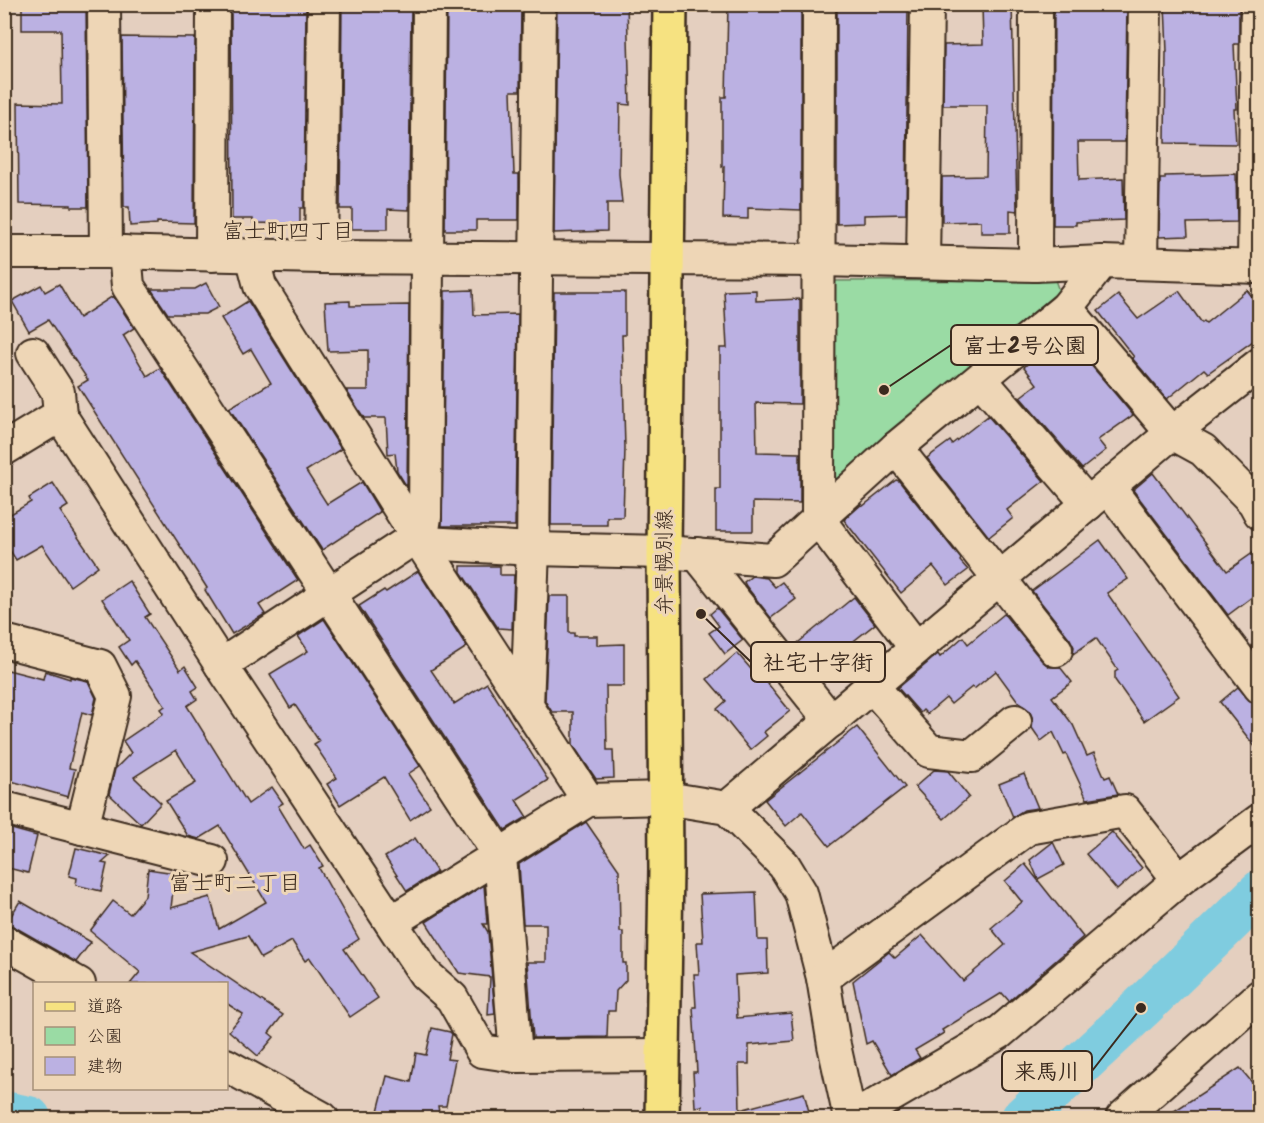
<svg xmlns="http://www.w3.org/2000/svg" width="1264" height="1123" font-family="Kalam,'Klee One',sans-serif">
  <style>
    .green { fill: #9adba4; stroke: #6a8261; stroke-width: 1.5 }
    .lines { fill: none; stroke-linecap: round; stroke-linejoin: round }
    .river { stroke: #7fccdf; stroke-width: 44 }
    .building { fill: #bbb1e2; stroke: #3b2a1e; stroke-width: 1.5 }
    .minor-casing { stroke: #3b2a1e; stroke-width: 36 }
    .major-casing { stroke: #3b2a1e; stroke-width: 38 }
    .minor { stroke: #eed6b6; stroke-width: 32 }
    .major { stroke: #f6e281; stroke-width: 33 }
    .labels { text-anchor: middle; stroke-width: 6; stroke-linejoin: round; paint-order: stroke }
    .street-label { font-size: 21px; fill: #3b2a1e; stroke: #eed6b6 }
    .neighbourhood-label { font-size: 22px; fill: #3b2a1e; stroke: #eed6b6 }
    .leader { fill: none; stroke: #3b2a1e; stroke-width: 2 }
    .callout-dot { fill: #3b2a1e; stroke: #eed6b6; stroke-width: 2 }
    .callout { fill: #eed6b6; stroke: #3b2a1e; stroke-width: 2 }
    .callout-label { font-size: 22px; text-anchor: middle; font-weight: bold; fill: #3b2a1e }
  </style>
  <rect width="100%" height="100%" fill="#e4cfbf"/>
  <filter id="ink" filterUnits="userSpaceOnUse"><feTurbulence type="fractalNoise" baseFrequency=".0167" numOctaves="2"/><feDisplacementMap in="SourceGraphic" scale="12" xChannelSelector="R" yChannelSelector="G"/><feConvolveMatrix kernelMatrix="1 2 1 2 8 2 1 2 1" color-interpolation-filters="sRGB"/></filter>
  <g filter="url(#ink)">
    <path class="green" d="M 1055,280 L 1059,291 L 824,489 L 829,281 Z"/>
    <g class="lines">
      <g class="river">
        <path d="M 4,1113 L 29,1118"/>
        <path d="M 1023,1118 L 1141,1008 L 1260,892"/>
      </g>
    </g>
    <g class="building">
      <path d="M 22,4 L 86,4 L 88,207 L 71,207 L 71,205 L 19,204 L 18,103 L 62,104 L 61,30 L 22,30 Z"/>
      <path d="M 231,4 L 306,4 L 304,208 L 300,208 L 300,224 L 253,223 L 253,219 L 232,219 Z"/>
      <path d="M 342,4 L 411,4 L 409,210 L 388,209 L 388,229 L 352,229 L 352,209 L 340,209 Z"/>
      <path d="M 447,4 L 521,4 L 520,91 L 511,91 L 514,174 L 519,174 L 519,220 L 476,220 L 476,230 L 445,230 Z"/>
      <path d="M 557,4 L 627,4 L 630,105 L 620,104 L 619,174 L 622,203 L 607,203 L 607,231 L 554,233 Z"/>
      <path d="M 728,4 L 801,4 L 801,210 L 748,208 L 748,219 L 723,218 L 724,166 L 722,167 L 722,97 L 726,97 Z"/>
      <path d="M 837,4 L 908,4 L 906,214 L 864,215 L 864,223 L 837,224 Z"/>
      <path d="M 982,4 L 1012,4 L 1017,211 L 1010,210 L 1010,233 L 981,233 L 981,221 L 942,222 L 942,177 L 986,176 L 987,105 L 943,105 L 944,45 L 983,44 Z"/>
      <path d="M 1054,4 L 1127,4 L 1125,142 L 1078,142 L 1079,180 L 1123,178 L 1124,220 L 1076,222 L 1076,225 L 1053,225 Z"/>
      <path d="M 1165,4 L 1239,4 L 1239,44 L 1234,44 L 1237,109 L 1234,109 L 1236,144 L 1165,143 L 1166,52 L 1167,52 Z"/>
      <path d="M 122,37 L 195,38 L 194,223 L 157,222 L 157,224 L 130,226 L 129,207 L 124,207 Z"/>
      <path d="M 1236,174 L 1237,222 L 1187,223 L 1188,236 L 1159,237 L 1160,179 L 1165,179 L 1165,176 Z"/>
      <path d="M 206,283 L 219,307 L 205,314 L 168,314 L 151,289 L 195,289 Z"/>
      <path d="M 59,284 L 79,318 L 113,296 L 134,328 L 123,335 L 147,376 L 160,368 L 298,580 L 259,605 L 265,614 L 232,634 L 205,590 L 207,588 L 78,386 L 88,380 L 48,320 L 29,331 L 12,301 L 41,285 L 45,292 Z"/>
      <path d="M 473,290 L 474,315 L 518,314 L 515,526 L 442,526 L 445,291 Z"/>
      <path d="M 756,290 L 756,301 L 800,299 L 800,404 L 756,403 L 757,452 L 800,453 L 800,503 L 753,502 L 753,531 L 716,531 L 716,489 L 720,489 L 720,348 L 727,348 L 724,291 Z"/>
      <path d="M 1247,290 L 1260,307 L 1260,336 L 1208,373 L 1204,369 L 1167,399 L 1132,358 L 1134,357 L 1098,311 L 1118,295 L 1138,319 L 1179,291 L 1202,323 L 1204,321 L 1206,323 Z"/>
      <path d="M 554,292 L 625,292 L 625,335 L 622,335 L 625,448 L 623,517 L 607,517 L 607,525 L 551,525 Z"/>
      <path d="M 248,301 L 341,449 L 306,471 L 327,504 L 362,482 L 380,512 L 322,550 L 229,408 L 271,383 L 251,349 L 243,354 L 221,318 Z"/>
      <path d="M 350,301 L 350,306 L 409,305 L 407,487 L 397,471 L 395,453 L 388,454 L 386,418 L 364,418 L 346,390 L 368,390 L 368,350 L 328,351 L 325,302 Z"/>
      <path d="M 1064,333 L 1133,415 L 1098,440 L 1106,450 L 1082,469 L 1020,397 L 1037,384 L 1024,367 Z"/>
      <path d="M 988,416 L 1044,481 L 1007,510 L 1013,518 L 989,537 L 927,458 L 950,441 L 952,444 Z"/>
      <path d="M 1153,473 L 1227,571 L 1260,548 L 1260,591 L 1228,615 L 1133,490 Z"/>
      <path d="M 896,480 L 899,481 L 961,559 L 960,561 L 968,570 L 948,585 L 933,566 L 901,593 L 844,520 L 862,504 L 863,506 Z"/>
      <path d="M 53,483 L 68,506 L 60,511 L 98,566 L 70,586 L 42,545 L 16,560 L 4,541 L 4,518 L 31,502 L 29,498 Z"/>
      <path d="M 1100,540 L 1128,579 L 1107,593 L 1179,696 L 1144,721 L 1115,680 L 1115,672 L 1118,670 L 1096,638 L 1073,654 L 1074,647 L 1070,639 L 1032,591 Z"/>
      <path d="M 461,566 L 500,566 L 500,575 L 514,575 L 512,629 L 498,628 L 461,572 Z"/>
      <path d="M 418,571 L 467,647 L 431,670 L 454,704 L 487,683 L 548,780 L 516,800 L 527,817 L 505,830 L 359,606 L 384,590 L 386,592 Z"/>
      <path d="M 752,576 L 767,578 L 775,587 L 782,582 L 796,599 L 771,618 L 746,586 L 744,582 Z"/>
      <path d="M 129,581 L 150,614 L 145,617 L 180,670 L 185,666 L 198,687 L 192,691 L 197,699 L 187,706 L 248,804 L 272,787 L 283,803 L 278,806 L 304,849 L 310,845 L 323,866 L 319,868 L 359,939 L 344,949 L 378,998 L 350,1017 L 310,958 L 305,961 L 292,941 L 261,958 L 248,936 L 190,952 L 283,1015 L 269,1033 L 274,1037 L 258,1056 L 229,1031 L 243,1014 L 226,1003 L 226,984 L 130,984 L 140,972 L 90,931 L 113,901 L 130,914 L 145,896 L 148,869 L 175,873 L 171,908 L 210,897 L 219,929 L 266,902 L 220,826 L 199,839 L 188,836 L 166,801 L 196,783 L 176,750 L 134,777 L 161,803 L 141,824 L 109,794 L 115,769 L 131,753 L 123,741 L 164,713 L 161,709 L 165,706 L 135,661 L 131,665 L 119,647 L 129,640 L 102,599 Z"/>
      <path d="M 549,596 L 569,596 L 569,633 L 574,633 L 574,636 L 597,636 L 597,645 L 624,644 L 624,686 L 606,686 L 607,750 L 613,750 L 614,778 L 596,779 L 573,745 L 573,712 L 552,712 L 545,701 Z"/>
      <path d="M 854,597 L 875,624 L 841,651 L 849,660 L 824,682 L 794,646 Z"/>
      <path d="M 717,608 L 743,640 L 725,654 L 709,633 L 719,626 L 710,614 Z"/>
      <path d="M 1004,614 L 1042,661 L 1050,667 L 1060,667 L 1072,682 L 1052,697 L 1073,725 L 1087,756 L 1094,753 L 1105,778 L 1110,776 L 1118,794 L 1087,799 L 1066,754 L 1064,755 L 1053,732 L 1041,741 L 1032,728 L 1033,719 L 1029,710 L 1020,704 L 996,671 L 974,689 L 972,687 L 951,704 L 946,698 L 927,714 L 923,710 L 920,713 L 898,688 L 938,654 L 940,657 L 963,637 L 968,644 Z"/>
      <path d="M 324,619 L 420,766 L 408,774 L 430,806 L 410,820 L 384,777 L 340,805 L 327,784 L 337,778 L 314,744 L 319,741 L 295,705 L 290,708 L 270,674 L 308,651 L 298,636 Z"/>
      <path d="M 737,653 L 757,676 L 760,674 L 790,711 L 764,732 L 767,736 L 750,750 L 717,709 L 726,701 L 707,679 Z"/>
      <path d="M 8,670 L 43,679 L 45,671 L 70,679 L 70,677 L 88,681 L 96,698 L 92,715 L 82,712 L 69,768 L 75,769 L 68,797 L 4,779 L 4,684 Z"/>
      <path d="M 1238,687 L 1260,711 L 1260,753 L 1220,702 Z"/>
      <path d="M 857,727 L 905,787 L 829,846 L 802,812 L 786,826 L 765,800 Z"/>
      <path d="M 934,770 L 948,771 L 969,797 L 944,819 L 915,787 Z"/>
      <path d="M 1024,774 L 1038,808 L 1024,810 L 1013,817 L 999,784 Z"/>
      <path d="M 586,822 L 619,870 L 620,932 L 623,932 L 623,963 L 626,963 L 626,980 L 616,991 L 615,1011 L 608,1011 L 607,1037 L 533,1038 L 527,962 L 546,962 L 546,924 L 523,924 L 519,864 Z"/>
      <path d="M 8,828 L 37,836 L 28,873 L 4,867 L 4,841 Z"/>
      <path d="M 1112,832 L 1142,868 L 1117,890 L 1086,854 Z"/>
      <path d="M 415,838 L 437,872 L 407,891 L 385,857 Z"/>
      <path d="M 1053,842 L 1064,865 L 1038,879 L 1030,860 Z"/>
      <path d="M 76,848 L 110,856 L 102,863 L 107,864 L 101,891 L 76,885 L 77,878 L 69,876 Z"/>
      <path d="M 1025,864 L 1083,937 L 1009,1001 L 1002,993 L 942,1030 L 944,1033 L 915,1050 L 920,1058 L 892,1075 L 872,1041 L 866,1044 L 853,981 L 889,952 L 895,958 L 922,935 L 963,981 L 1005,945 L 991,928 L 1022,902 L 1005,881 Z"/>
      <path d="M 484,885 L 487,924 L 483,924 L 488,932 L 495,1014 L 488,1015 L 490,977 L 459,973 L 426,922 Z"/>
      <path d="M 756,892 L 758,940 L 767,940 L 768,973 L 735,975 L 737,1018 L 791,1013 L 794,1041 L 749,1045 L 749,1064 L 739,1064 L 740,1110 L 804,1093 L 811,1119 L 703,1119 L 702,1106 L 695,1107 L 693,1072 L 697,1072 L 693,1007 L 696,1007 L 694,974 L 699,974 L 697,942 L 703,942 L 700,894 Z"/>
      <path d="M 20,901 L 91,942 L 76,962 L 13,926 L 6,924 Z"/>
      <path d="M 432,1028 L 450,1032 L 452,1034 L 447,1059 L 455,1060 L 446,1106 L 438,1106 L 440,1119 L 376,1119 L 387,1076 L 411,1082 L 416,1053 L 426,1055 Z"/>
      <path d="M 1240,1068 L 1260,1092 L 1260,1119 L 1162,1119 Z"/>
    </g>
    <g class="lines">
      <defs>
        <g id="minor">
          <path d="M 104,4 L 106,252"/>
          <path d="M 819,4 L 818,519 L 916,648"/>
          <path d="M 4,252 L 106,252 L 321,257 L 820,260 L 1035,265 L 1102,262 L 1260,267"/>
          <path d="M 125,252 L 128,286 L 500,856 L 516,1056"/>
          <path d="M 212,255 L 213,4"/>
          <path d="M 252,255 L 260,286 L 421,543 L 588,800"/>
          <path d="M 321,257 L 324,4"/>
          <path d="M 923,262 L 927,4"/>
          <path d="M 1141,263 L 1145,4"/>
          <path d="M 1035,265 L 1036,4"/>
          <path d="M 1254,267 L 1257,4"/>
          <path d="M 1066,308 L 1172,433 L 1203,450 L 1254,502 L 1260,513"/>
          <path d="M 33,353 L 58,392 L 60,415"/>
          <path d="M 981,380 L 1088,504"/>
          <path d="M 896,448 L 1056,650"/>
          <path d="M 4,449 L 60,415 L 221,665 L 425,974 L 452,998 L 482,1051 L 516,1056 L 663,1055"/>
          <path d="M 1108,487 L 1260,687"/>
          <path d="M 421,543 L 425,517 L 429,4"/>
          <path d="M 697,554 L 831,721"/>
          <path d="M 4,641 L 100,666 L 115,696 L 82,828"/>
          <path d="M 221,665 L 408,542 L 533,549 L 664,552 L 773,560 L 896,448 L 1066,308 L 1102,262"/>
          <path d="M 872,686 L 929,751 L 972,756 L 1015,721"/>
          <path d="M 527,707 L 533,549 L 539,4"/>
          <path d="M 4,808 L 212,861"/>
          <path d="M 727,808 L 1172,433 L 1260,364"/>
          <path d="M 391,922 L 588,800 L 666,798 L 727,808 L 784,865 L 801,893 L 823,978 L 834,1045 L 850,1118"/>
          <path d="M 4,942 L 79,984"/>
          <path d="M 823,978 L 1028,828 L 1125,811 L 1179,880"/>
          <path d="M 226,1065 L 322,1118"/>
          <path d="M 853,1118 L 999,1033 L 1179,880 L 1260,820"/>
          <path d="M 1122,1118 L 1260,996"/>
        </g>
        <path id="major" d="M 662,1118 L 666,870 L 664,552 L 670,4"/>
      </defs>
      <use href="#minor" class="minor-casing"/>
      <use href="#major" class="major-casing"/>
      <use href="#minor" class="minor"/>
      <use href="#major" class="major"/>
    </g>
  </g>
  <g class="labels">
    <g class="street-label">
      <text transform="translate(664 562) rotate(-90)" y="7">弁景幌別線</text>
    </g>
    <g class="neighbourhood-label">
      <text x="288" y="238">富士町四丁目</text>
      <text x="235" y="890">富士町二丁目</text>
    </g>
  </g>
  <path class="leader" d="M884 390L951 345M701 614L751 662M1141 1008L1092 1071"/>
  <g class="callout-dot">
    <circle cx="884" cy="390" r="6"/>
    <circle cx="701" cy="614" r="6"/>
    <circle cx="1141" cy="1008" r="6"/>
  </g>
  <g class="callout">
    <rect x="951" y="325" width="147" height="40" rx="6"/>
    <rect x="751" y="642" width="134" height="40" rx="6"/>
    <rect x="1002" y="1051" width="90" height="40" rx="6"/>
  </g>
  <g class="callout-label">
    <text x="1025" y="353">富士2号公園</text>
    <text x="818" y="670">社宅十字街</text>
    <text x="1047" y="1079">来馬川</text>
  </g>
  <rect width="1264" height="1123" fill="none" stroke="#eed6b6" stroke-width="24"/>
  <rect x="12" y="12" width="1240" height="1099" fill="none" stroke="#3b2a1e" stroke-width="2" filter="url(#ink)"/>
  <rect x="33" y="982" width="195" height="108" fill="#eed6b6" stroke="#a69179" stroke-width="1.5"/>
  <rect x="45" y="1002" width="30" height="9" fill="#f6e281" stroke="#a69179" stroke-width="1.5"/>
  <text x="87" y="1012" font-size="18" fill="#3b2a1e">道路</text>
  <rect x="45" y="1027" width="30" height="18" fill="#9adba4" stroke="#a69179" stroke-width="1.5"/>
  <text x="87" y="1042" font-size="18" fill="#3b2a1e">公園</text>
  <rect x="45" y="1057" width="30" height="18" fill="#bbb1e2" stroke="#a69179" stroke-width="1.5"/>
  <text x="87" y="1072" font-size="18" fill="#3b2a1e">建物</text>
</svg>
